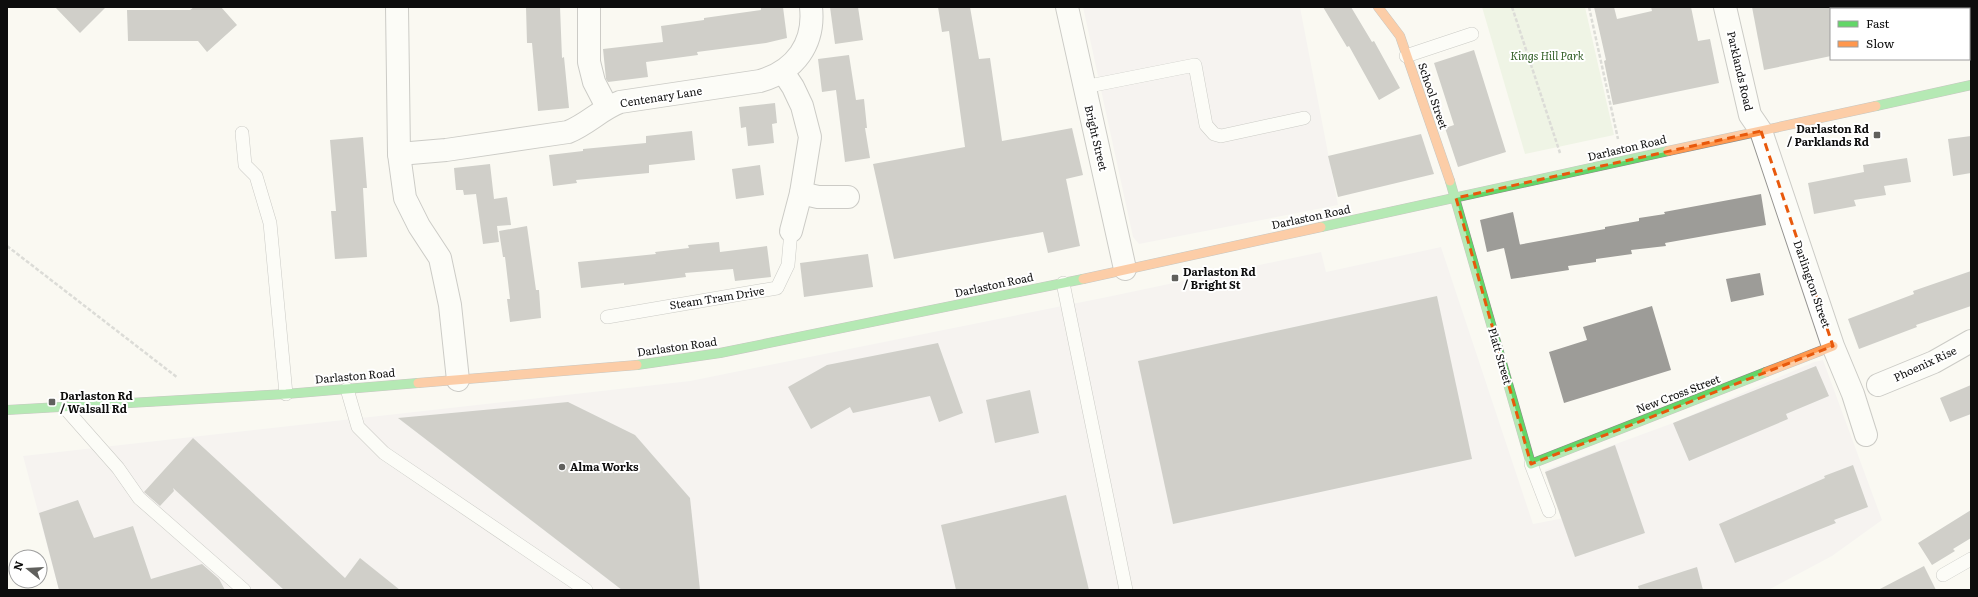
<svg xmlns="http://www.w3.org/2000/svg" width="1978" height="597" font-family="Literata,serif">
  <style>
    .industrial { fill: #f1ecee }
    .green { fill: #e3edd5 }
    .building { fill: #9d9c98 }
    .lines { fill: none; stroke-linecap: round; stroke-linejoin: round }
    .lane-casing { stroke: #949390; stroke-width: 14 }
    .street-casing { stroke: #949390; stroke-width: 24 }
    .fast-casing { stroke: #8a8a87; stroke-width: 10 }
    .slow-casing { stroke: #8a8a87; stroke-width: 10 }
    .path { stroke: #b8b8b6; stroke-width: 2.5; stroke-dasharray: 4 2; stroke-linecap: butt }
    .lane { stroke: #fefefd; stroke-width: 13 }
    .street { stroke: #fefefd; stroke-width: 22 }
    .fast { stroke: #63d668; stroke-width: 9 }
    .slow { stroke: #ff974d; stroke-width: 9 }
    .marked { fill: none; stroke: #e8590c; stroke-width: 3; stroke-dasharray: 8 5; stroke-linejoin: round }
    .poi-dot { fill: #60605d; stroke: #fff; stroke-width: 1.5 }
    .labels { text-anchor: middle; stroke-width: 4; stroke-linejoin: round; paint-order: stroke }
    .park-label { font-size: 11px; font-style: italic; fill: #305d25; stroke: #fff }
    .street-label { font-size: 11px; fill: #0d0d0d; stroke: #fff }
    .poi-label { font-size: 11px; font-weight: bold; fill: #0d0d0d; stroke: #fff; text-anchor: start }
  </style>
  <rect width="100%" height="100%" fill="#faf9f2"/>
  <g class="industrial">
    <path d="M 1083,7 L 1300,7 L 1338,205 L 1139,244 L 1133,237 Z"/>
    <path d="M 1441,247 L 1533,524 L 1564,518 L 1545,470 L 1673,423 L 1814,362 L 1823,360 L 1882,520 L 1832,556 L 1768,590 L 59,590 L 23,456 L 690,381 L 1107,297 L 1321,252 L 1326,272 Z"/>
  </g>
  <path class="green" d="M 1482,7 L 1585,7 L 1614,135 L 1525,154 Z"/>
  <g class="building">
    <path d="M 55,7 L 106,7 L 80,33 Z"/>
    <path d="M 194,7 L 221,7 L 237,25 L 207,52 L 198,41 L 128,41 L 127,10 L 190,10 Z"/>
    <path d="M 526,7 L 560,7 L 562,58 L 564,57 L 569,108 L 538,111 L 532,43 L 527,43 Z"/>
    <path d="M 761,7 L 783,7 L 787,38 L 766,43 L 697,52 L 698,55 L 646,62 L 648,77 L 608,82 L 606,79 L 603,49 L 663,42 L 661,26 L 704,20 L 704,18 L 761,10 Z"/>
    <path d="M 830,7 L 858,7 L 863,40 L 835,44 Z"/>
    <path d="M 938,7 L 970,7 L 979,59 L 990,58 L 1002,141 L 1072,128 L 1083,175 L 1066,179 L 1080,246 L 1048,253 L 1043,232 L 894,259 L 873,164 L 965,147 L 949,31 L 942,32 Z"/>
    <path d="M 1323,7 L 1351,7 L 1372,42 L 1374,41 L 1400,88 L 1379,100 L 1349,46 L 1347,47 Z"/>
    <path d="M 1594,7 L 1614,7 L 1617,19 L 1652,11 L 1651,7 L 1691,7 L 1698,41 L 1710,39 L 1719,83 L 1613,105 L 1604,61 L 1606,60 Z"/>
    <path d="M 1752,7 L 1831,7 L 1831,56 L 1764,70 Z"/>
    <path d="M 1474,50 L 1506,152 L 1458,167 L 1445,128 L 1454,125 L 1434,63 Z"/>
    <path d="M 849,55 L 856,100 L 864,99 L 867,128 L 865,128 L 870,158 L 845,162 L 836,90 L 822,92 L 818,59 Z"/>
    <path d="M 775,103 L 777,123 L 772,124 L 774,143 L 748,146 L 746,127 L 741,128 L 739,107 Z"/>
    <path d="M 692,131 L 695,160 L 649,165 L 649,173 L 576,180 L 577,183 L 553,186 L 549,155 L 583,151 L 583,149 L 646,143 L 646,136 Z"/>
    <path d="M 1421,134 L 1434,174 L 1338,197 L 1328,156 Z"/>
    <path d="M 1971,136 L 1971,173 L 1953,176 L 1948,139 Z"/>
    <path d="M 363,137 L 367,188 L 363,188 L 367,257 L 335,259 L 331,211 L 336,211 L 330,140 Z"/>
    <path d="M 1907,158 L 1911,182 L 1884,186 L 1886,195 L 1854,200 L 1856,206 L 1814,214 L 1808,183 L 1864,172 L 1863,165 Z"/>
    <path d="M 490,164 L 494,199 L 507,197 L 511,225 L 497,226 L 499,242 L 483,244 L 476,194 L 464,195 L 463,190 L 456,190 L 454,168 Z"/>
    <path d="M 760,165 L 764,195 L 736,199 L 732,169 Z"/>
    <path d="M 1761,194 L 1766,225 L 1665,243 L 1666,246 L 1631,250 L 1632,254 L 1596,259 L 1596,262 L 1568,266 L 1569,270 L 1511,279 L 1504,248 L 1487,252 L 1480,220 L 1513,212 L 1520,245 L 1512,246 L 1605,229 L 1605,227 L 1639,221 L 1639,218 L 1665,214 L 1664,212 Z"/>
    <path d="M 527,226 L 536,290 L 539,290 L 541,318 L 510,322 L 507,299 L 510,299 L 505,257 L 503,257 L 499,231 Z"/>
    <path d="M 719,242 L 720,252 L 767,246 L 771,277 L 735,281 L 733,269 L 685,273 L 686,277 L 624,285 L 624,283 L 581,288 L 578,262 L 656,254 L 655,252 L 689,248 L 688,245 Z"/>
    <path d="M 868,254 L 873,287 L 804,297 L 800,263 Z"/>
    <path d="M 1971,271 L 1971,306 L 1916,325 L 1917,327 L 1859,349 L 1848,319 L 1914,294 L 1913,291 Z"/>
    <path d="M 1760,273 L 1764,295 L 1731,302 L 1726,279 Z"/>
    <path d="M 1437,296 L 1472,459 L 1173,524 L 1138,361 Z"/>
    <path d="M 1652,306 L 1671,370 L 1564,403 L 1549,352 L 1587,340 L 1583,327 Z"/>
    <path d="M 938,343 L 963,413 L 939,422 L 930,396 L 853,413 L 850,407 L 811,429 L 788,387 L 827,365 Z"/>
    <path d="M 1816,366 L 1829,396 L 1786,414 L 1788,419 L 1689,461 L 1673,423 Z"/>
    <path d="M 1971,385 L 1971,414 L 1950,422 L 1940,398 Z"/>
    <path d="M 1030,390 L 1039,433 L 995,443 L 986,400 Z"/>
    <path d="M 568,402 L 635,435 L 690,498 L 700,590 L 622,590 L 398,418 Z"/>
    <path d="M 193,438 L 345,578 L 360,558 L 400,590 L 284,590 L 173,488 L 174,491 L 160,506 L 144,492 Z"/>
    <path d="M 1615,445 L 1645,533 L 1575,557 L 1545,472 Z"/>
    <path d="M 1853,465 L 1868,507 L 1834,520 L 1836,523 L 1735,563 L 1719,524 L 1825,478 L 1824,476 Z"/>
    <path d="M 1066,495 L 1089,590 L 956,590 L 941,525 Z"/>
    <path d="M 78,500 L 94,538 L 133,526 L 151,579 L 202,564 L 219,579 L 225,590 L 59,590 L 39,513 Z"/>
    <path d="M 1971,510 L 1971,538 L 1953,549 L 1955,551 L 1932,565 L 1918,543 Z"/>
    <path d="M 1924,566 L 1936,590 L 1878,590 Z"/>
    <path d="M 1697,567 L 1703,590 L 1639,590 L 1638,586 Z"/>
  </g>
  <g class="lines">
    <defs>
      <g id="lane">
        <path d="M 1406,56 L 1472,34"/>
        <path d="M 1084,87 L 1195,65 L 1206,125 L 1214,134 L 1221,136 L 1304,118"/>
        <path d="M 242,133 L 245,165 L 256,176 L 270,223 L 286,394"/>
        <path d="M 1063,283 L 1126,590"/>
        <path d="M 607,317 L 777,288 L 788,265 L 791,231"/>
        <path d="M 347,389 L 358,427 L 384,453 L 586,590"/>
        <path d="M 65,408 L 118,468 L 139,498 L 244,590"/>
        <path d="M 1531,464 L 1549,511"/>
        <path d="M 1943,575 L 1971,559"/>
      </g>
      <g id="street">
        <path d="M 397,7 L 399,154 L 405,198 L 419,226 L 440,258 L 450,305 L 458,380"/>
        <path d="M 589,7 L 589,62 L 594,82 L 607,107"/>
        <path d="M 1067,7 L 1125,269"/>
        <path d="M 1725,7 L 1750,115 L 1761,131 L 1833,346 L 1853,394 L 1866,435"/>
        <path d="M 783,72 L 793,87 L 802,106 L 810,137 L 801,193 L 791,231"/>
        <path d="M 399,154 L 446,150 L 568,132 C 588,124 601,109 620,102 L 760,81 C 795,71 815,44 811,7"/>
        <path d="M 801,193 L 818,197 L 848,197"/>
        <path d="M 1878,385 L 1934,362 L 1971,341"/>
      </g>
      <g id="fast">
        <path d="M 1876,106 L 1971,85"/>
        <path d="M 1450,181 L 1531,464 L 1766,372"/>
        <path d="M 1321,227 L 1668,151"/>
        <path d="M 637,365 L 720,353 L 1083,279"/>
        <path d="M 7,410 L 286,394 L 418,383"/>
      </g>
      <g id="slow">
        <path d="M 1378,7 L 1400,36 L 1450,181"/>
        <path d="M 1668,151 L 1876,106"/>
        <path d="M 1083,279 L 1321,227"/>
        <path d="M 1766,372 L 1833,346"/>
        <path d="M 418,383 L 637,365"/>
      </g>
    </defs>
    <use href="#lane" class="lane-casing"/>
    <use href="#street" class="street-casing"/>
    <use href="#fast" class="fast-casing"/>
    <use href="#slow" class="slow-casing"/>
    <g class="path">
      <path d="M 1512,7 L 1560,153"/>
      <path d="M 1589,7 L 1618,139"/>
      <path d="M 7,246 L 178,378"/>
    </g>
    <use href="#lane" class="lane"/>
    <use href="#street" class="street"/>
    <use href="#fast" class="fast"/>
    <use href="#slow" class="slow"/>
  </g>
  <path d="M0 0H1978V597H0ZM 1761,131 L 1833,346 L 1531,464 L 1456,198 Z" fill="#faf9f2" fill-opacity=".55" fill-rule="evenodd"/>
  <path class="marked" d="M 1761,131 L 1833,346 L 1531,464 L 1456,198 Z"/>
  <g class="poi-dot">
    <rect x="1873" y="131" width="8" height="8" rx="2"/>
    <rect x="1171" y="274" width="8" height="8" rx="2"/>
    <rect x="48" y="398" width="8" height="8" rx="2"/>
    <circle cx="562" cy="467" r="4"/>
  </g>
  <g class="labels">
    <g class="park-label">
      <text x="1547" y="60">Kings Hill Park</text>
    </g>
    <g class="street-label">
      <text transform="translate(1740 71) rotate(77)" y="4">Parklands Road</text>
      <text transform="translate(1433 96) rotate(71)" y="4">School Street</text>
      <text transform="translate(661 97) rotate(-9)" y="4">Centenary Lane</text>
      <text transform="translate(1096 138) rotate(77)" y="4">Bright Street</text>
      <text transform="translate(1627 148) rotate(-13)" y="4">Darlaston Road</text>
      <text transform="translate(1311 217) rotate(-12)" y="4">Darlaston Road</text>
      <text transform="translate(1812 284) rotate(71)" y="4">Darlington Street</text>
      <text transform="translate(994 285) rotate(-12)" y="4">Darlaston Road</text>
      <text transform="translate(717 298) rotate(-9)" y="4">Steam Tram Drive</text>
      <text transform="translate(677 347) rotate(-8)" y="4">Darlaston Road</text>
      <text transform="translate(1500 356) rotate(74)" y="4">Platt Street</text>
      <text transform="translate(1925 364) rotate(-25)" y="4">Phoenix Rise</text>
      <text transform="translate(355 376) rotate(-5)" y="4">Darlaston Road</text>
      <text transform="translate(1678 394) rotate(-21)" y="4">New Cross Street</text>
    </g>
    <g class="poi-label">
      <text x="1869" y="133" text-anchor="end">Darlaston Rd<tspan x="1869" dy="13">/ Parklands Rd</tspan></text>
      <text x="1183" y="276">Darlaston Rd<tspan x="1183" dy="13">/ Bright St</tspan></text>
      <text x="60" y="400">Darlaston Rd<tspan x="60" dy="13">/ Walsall Rd</tspan></text>
      <text x="570" y="471">Alma Works</text>
    </g>
  </g>
  <rect width="1978" height="597" fill="none" stroke="#0d0d0d" stroke-width="16"/>
  <rect x="1830" y="8" width="140" height="52" fill="#ffffff" stroke="#9e9e9e"/>
  <rect x="1838" y="21" width="20" height="6" fill="#63d668" stroke="#9e9e9e"/>
  <text x="1866" y="28" font-size="12" fill="#0d0d0d">Fast</text>
  <rect x="1838" y="41" width="20" height="6" fill="#ff974d" stroke="#9e9e9e"/>
  <text x="1866" y="48" font-size="12" fill="#0d0d0d">Slow</text>
  <g transform="translate(28 569) rotate(288)"><circle r="19" fill="#ffffff" stroke="#9e9e9e"/>
  <path d="M0-3L7 15L0 10L-7 15Z" fill="#60605d"/>
  <text y="-6" font-size="11" font-weight="bold" text-anchor="middle" fill="#0d0d0d">N</text>
  </g>
</svg>
